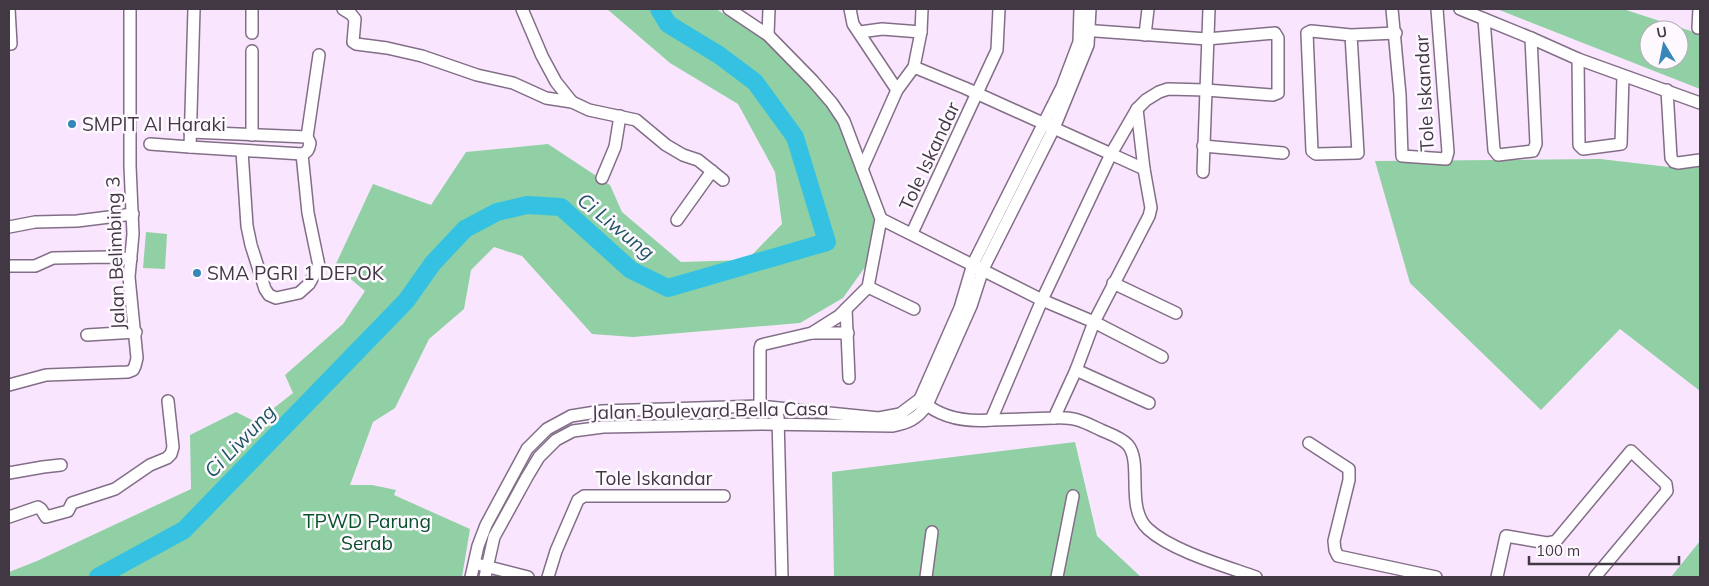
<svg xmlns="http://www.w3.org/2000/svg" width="1709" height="586" font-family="Mulish,sans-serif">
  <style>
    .green { fill: #90d0a4; fill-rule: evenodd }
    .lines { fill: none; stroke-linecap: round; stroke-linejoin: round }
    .river { stroke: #35c2e2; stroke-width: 18 }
    .minor-casing { stroke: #836e88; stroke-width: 14 }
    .minor { stroke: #fff; stroke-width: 11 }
    .poi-dot { fill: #3687b8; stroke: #fdf9ff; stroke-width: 2 }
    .labels { text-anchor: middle; stroke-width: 5; stroke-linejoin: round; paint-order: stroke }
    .street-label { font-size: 19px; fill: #413843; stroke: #fdf9ff }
    .poi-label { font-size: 19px; fill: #413843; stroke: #fdf9ff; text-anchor: start }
    .park-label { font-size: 19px; fill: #07502a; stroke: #fdf9ff }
    .water-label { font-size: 20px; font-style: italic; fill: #1f5664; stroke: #fdf9ff }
  </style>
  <rect width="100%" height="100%" fill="#f9e6fe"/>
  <g class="green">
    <path d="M 607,9 L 716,9 L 799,61 L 843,113 L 876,227 L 865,267 L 843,298 L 800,323 L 633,337 L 592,334 L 522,256 L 494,247 L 471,270 L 464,309 L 429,339 L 395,408 L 373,422 L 350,485 L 372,485 L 396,490 L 394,495 L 470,529 L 462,577 L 9,577 L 9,572 L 37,561 L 191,489 L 190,435 L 236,412 L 256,422 L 293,393 L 285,375 L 343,324 L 365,291 L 335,266 L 373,184 L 431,205 L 466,152 L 548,144 L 610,185 L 622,212 L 681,262 L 747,260 L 782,224 L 775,172 L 738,104 L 670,63 Z"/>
    <path d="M 1497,9 L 1623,9 L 1700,34 L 1700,89 ZM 1649,30 L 1679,30 L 1679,60 L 1649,60 Z"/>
    <path d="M 1600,159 L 1669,167 L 1700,166 L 1700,391 L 1620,329 L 1541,410 L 1410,283 L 1375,161 Z"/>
    <path d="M 146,232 L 167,234 L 165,269 L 143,268 Z"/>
    <path d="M 1075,442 L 1097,536 L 1141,577 L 834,577 L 832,472 Z"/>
    <path d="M 1700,541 L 1700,577 L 1671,577 Z"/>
  </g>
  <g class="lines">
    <path class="river" d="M 98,577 L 184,530 L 406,301 L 433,263 L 465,229 L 497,212 L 527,205 L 561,207 L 631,270 L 668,288 L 827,242 L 795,137 L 755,82 L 719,55 L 668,24 L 659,9"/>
    <defs>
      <g id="minor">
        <path d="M 9,9 L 11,44"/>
        <path d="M 343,9 L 351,14 L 355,19 L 353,42 L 356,44 L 387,48 L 422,56 L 477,75 L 513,83 L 546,98 L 572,102"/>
        <path d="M 522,9 L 542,56 L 556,82 L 572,102 L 589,110 L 636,120 L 666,145 L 683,155 L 698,160 L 723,180"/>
        <path d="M 729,9 L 768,35 L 813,81 L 832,103 L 844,121 L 881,219 L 868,287 L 839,316 L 812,333 L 761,345 L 760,349 L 760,406"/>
        <path d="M 850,9 L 853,24 L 897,90"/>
        <path d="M 1392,9 L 1400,95 L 1402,156 L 1446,159 L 1448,152 L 1437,9"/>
        <path d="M 1460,9 L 1531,38 L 1578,59 L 1700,103"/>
        <path d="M 1484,19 L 1494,150 L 1498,155 L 1533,151 L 1536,144 L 1531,38"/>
        <path d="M 1698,28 L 1699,9"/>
        <path d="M 860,32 L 882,29 L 921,32"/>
        <path d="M 252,33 L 252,9"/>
        <path d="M 768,35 L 769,9"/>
        <path d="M 1145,35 L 1148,9"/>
        <path d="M 1351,35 L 1358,153 L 1316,154 L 1312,151 L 1307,33 L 1311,31 L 1351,35 L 1396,33"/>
        <path d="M 1578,59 L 1579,145 L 1583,149 L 1621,144 L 1623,76"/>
        <path d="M 914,67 L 965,88 L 1111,154 L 1042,300 L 991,420 C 967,422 941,418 922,401"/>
        <path d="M 1667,90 L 1671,158 L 1674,162 L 1678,163 L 1700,160"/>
        <path d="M 1137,109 L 1144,169"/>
        <path d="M 190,132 L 307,137"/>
        <path d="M 252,135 L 252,51"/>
        <path d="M 150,144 L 190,147 L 194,9"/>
        <path d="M 1203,146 L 1283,153"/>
        <path d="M 190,147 L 302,154 C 308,152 309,149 310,143 L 307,137 L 319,55"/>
        <path d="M 242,151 L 247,226 L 251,245 L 265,289 L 269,295 L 276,298 L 299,293 L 309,284 L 319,266 L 308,213 L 302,154"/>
        <path d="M 862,169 L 897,90 L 914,67 L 921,32 L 922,9"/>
        <path d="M 1203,172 L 1209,9"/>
        <path d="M 602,178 L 615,147 L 620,116"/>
        <path d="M 881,219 L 1042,300 L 1094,322 L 1162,357"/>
        <path d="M 677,220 L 712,171"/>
        <path d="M 9,227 L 35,222 L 77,221 L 133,214"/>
        <path d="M 912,233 L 997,50 L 999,9"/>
        <path d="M 9,266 L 35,266 L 53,258 L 109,257 L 131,259"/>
        <path d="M 1113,283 L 1176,313"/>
        <path d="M 868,287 L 914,309"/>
        <path d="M 846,309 L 849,378"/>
        <path d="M 812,333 L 848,333"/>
        <path d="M 87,335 L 136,332"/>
        <path d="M 1076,370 L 1149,403"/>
        <path d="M 9,385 L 46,375 L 128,372 L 133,370 L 135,366 L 137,358 L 129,277 L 133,234 L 130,166 L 130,9"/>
        <path d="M 778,417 L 782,577"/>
        <path d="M 1054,418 C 1076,417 1082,421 1101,430 C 1110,434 1122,438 1128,445 C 1143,463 1125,508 1148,529 C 1172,551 1225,566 1256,577"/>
        <path d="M 991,420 L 1054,418 L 1076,370 L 1094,322 L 1149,216 L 1151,208 L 1144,169 L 1111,154 L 1137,109 L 1146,100 L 1159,92 L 1168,89 L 1206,90 L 1273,95 L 1278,93 L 1278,38 L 1275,33 L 1207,39 L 1082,30"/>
        <path d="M 1309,443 L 1349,469 L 1349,480 L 1334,541 L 1335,550 L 1338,556 L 1436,577"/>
        <path d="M 9,473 L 43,467 L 61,465"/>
        <path d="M 9,517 L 38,507 L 41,509 L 46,517 L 68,511 L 72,503 L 115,489 L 150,465 L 167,458 L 171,454 L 173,447 L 168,401"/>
        <path d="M 481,565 L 528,577"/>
        <path d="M 471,577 L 478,546 L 486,525 L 527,449 L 547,429 L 571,416 L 602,411 L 760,406 L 879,418 L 900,414 L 920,399 L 960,308 L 973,264 L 1062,87 L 1079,42 L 1080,9"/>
        <path d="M 485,577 L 494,537 L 527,477 L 539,457 L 556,440 L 573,431 L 603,427 L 761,424 L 892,426 C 908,423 917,419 927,405 L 971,306 L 983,269 L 1054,128 L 1088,45 L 1090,9"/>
        <path d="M 548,577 L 556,551 L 578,500 L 584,496 L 724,496"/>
        <path d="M 926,577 L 932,532"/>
        <path d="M 1057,577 L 1073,496"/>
        <path d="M 1497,577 L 1506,536 L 1547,543 L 1556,541 L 1631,451 L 1666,484 L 1667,491 L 1595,577"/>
      </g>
    </defs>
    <use href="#minor" class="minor-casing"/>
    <use href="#minor" class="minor"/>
  </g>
  <g class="poi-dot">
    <circle cx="72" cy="124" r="5"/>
    <circle cx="197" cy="273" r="5"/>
  </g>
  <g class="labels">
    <g class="street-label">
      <text transform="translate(1424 93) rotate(-93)" y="7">Tole Iskandar</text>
      <text transform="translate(929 156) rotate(-65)" y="7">Tole Iskandar</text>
      <text transform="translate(115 253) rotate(-92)" y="7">Jalan Belimbing 3</text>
      <text transform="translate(710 410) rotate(-1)" y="7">Jalan Boulevard Bella Casa</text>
      <text x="654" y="485">Tole Iskandar</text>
    </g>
    <g class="poi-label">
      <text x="82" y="131">SMPIT Al Haraki</text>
      <text x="207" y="280">SMA PGRI 1 DEPOK</text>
    </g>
    <g class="park-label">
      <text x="367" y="528">TPWD Parung<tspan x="367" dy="22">Serab</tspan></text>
    </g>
    <g class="water-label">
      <text transform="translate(616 226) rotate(39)" y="7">Ci Liwung</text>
      <text transform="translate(240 441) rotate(-46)" y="7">Ci Liwung</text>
    </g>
  </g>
  <rect width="1709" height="586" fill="none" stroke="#413843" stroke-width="20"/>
  <g transform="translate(1664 45) rotate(350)"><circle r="24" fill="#fdf9ff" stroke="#b2acb4"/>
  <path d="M0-4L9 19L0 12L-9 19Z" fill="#3687b8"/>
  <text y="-8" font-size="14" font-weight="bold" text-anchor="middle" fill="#413843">U</text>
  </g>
  <path d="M1529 556v8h150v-8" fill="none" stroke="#413843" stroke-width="2.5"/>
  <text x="1536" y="556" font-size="15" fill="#413843" stroke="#fdf9ff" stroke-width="4" paint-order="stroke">100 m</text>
</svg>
